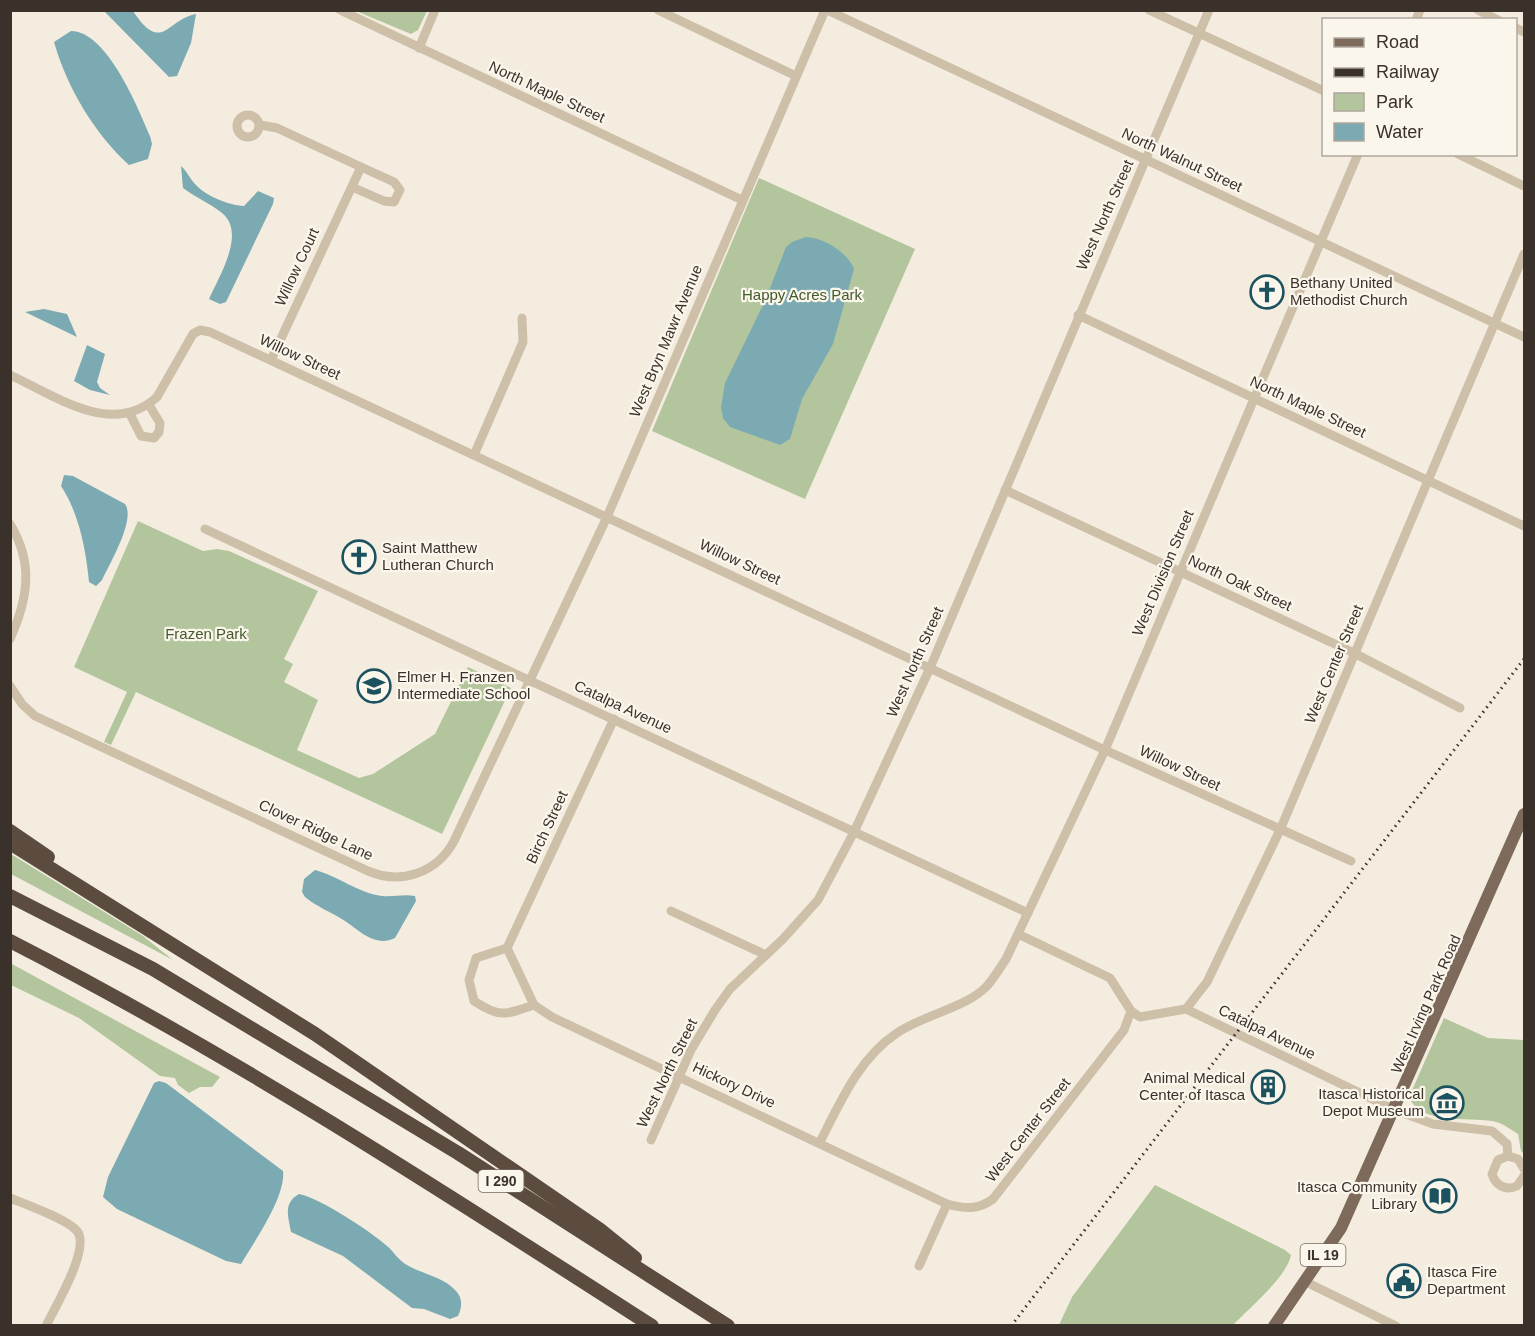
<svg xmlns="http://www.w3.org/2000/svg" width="1535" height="1336" font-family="Arial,sans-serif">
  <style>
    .green { fill: #b2c59d }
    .water { fill: #7caab3 }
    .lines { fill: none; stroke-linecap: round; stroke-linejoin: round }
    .minor { stroke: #cebfa9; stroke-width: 9 }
    .major { stroke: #7d6a5a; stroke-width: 12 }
    .highway { stroke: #5c4c40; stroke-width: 14 }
    .rail { stroke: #3a312a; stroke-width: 3; stroke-dasharray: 1.5 4.5; stroke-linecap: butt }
    .labels { text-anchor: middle; stroke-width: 4.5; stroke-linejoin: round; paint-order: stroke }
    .shield { fill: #fbf6ec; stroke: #746c64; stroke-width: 1.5 }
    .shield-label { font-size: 14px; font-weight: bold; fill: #3a312a }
    .street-label { font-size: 15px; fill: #3a312a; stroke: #fbf6ec }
    .poi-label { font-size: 15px; fill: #3a312a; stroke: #fbf6ec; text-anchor: start }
    .park-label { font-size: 15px; fill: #435a2c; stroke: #fbf6ec }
  </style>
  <rect width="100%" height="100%" fill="#f4eddf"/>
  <g class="green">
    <path d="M 356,11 L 427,10 L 427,11 L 418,30 L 411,34 Z"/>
    <path d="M 759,178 L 915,249 L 805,499 L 652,431 Z"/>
    <path d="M 138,521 L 203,551 L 217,549 L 229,551 L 318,591 L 284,659 L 293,664 L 284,682 L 318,700 L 297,750 L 359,778 L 373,774 L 435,734 L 468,667 L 511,688 L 442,834 L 136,692 L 111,745 L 104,742 L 127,692 L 74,667 Z"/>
    <path d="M 11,854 L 143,936 L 173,960 L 11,874 Z"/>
    <path d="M 10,963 L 220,1077 L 212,1087 L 200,1087 L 189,1093 L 178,1085 L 175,1078 L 160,1076 L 79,1018 L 11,985 Z"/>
    <path d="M 1444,1018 L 1488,1038 L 1524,1040 L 1524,1154 L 1521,1151 L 1518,1134 C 1510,1129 1501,1122 1492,1121 C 1468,1117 1420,1125 1409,1097 Z"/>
    <path d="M 1155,1185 L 1285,1250 L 1291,1255 C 1287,1277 1249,1308 1233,1325 L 1059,1325 L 1072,1297 Z"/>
  </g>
  <g class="water">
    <path d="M 104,11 L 133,11 C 162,55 167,19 196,14 L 191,43 L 177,76 L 169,77 Z"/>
    <path d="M 71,31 C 107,31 138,108 150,136 L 152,144 L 148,159 L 129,165 C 95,134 67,88 54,42 Z"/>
    <path d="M 181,166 C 187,171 190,179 196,185 C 206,196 228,205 244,206 L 258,191 L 274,198 L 273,204 L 226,302 L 220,304 L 209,299 C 218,278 247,233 222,213 C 211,204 195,197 183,188 Z"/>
    <path d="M 806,237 C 823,237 848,253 854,269 L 833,344 L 802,399 L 790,439 L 780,445 L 730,427 L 723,418 L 721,407 L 725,383 L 765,301 L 786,247 L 792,242 Z"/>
    <path d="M 44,309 L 67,314 L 77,337 L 25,312 Z"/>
    <path d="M 87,345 L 105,354 L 97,382 L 100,388 L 110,395 L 90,390 L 74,381 Z"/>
    <path d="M 64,475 L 73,476 L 125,504 C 136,519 110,563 102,580 L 96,586 L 89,582 C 86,550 79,513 61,486 Z"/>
    <path d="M 315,870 C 338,876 358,893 382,896 C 393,897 404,894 415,896 L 416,901 L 395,938 C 375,948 359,930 345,921 C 331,912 317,907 305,897 L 302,892 L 304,879 Z"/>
    <path d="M 159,1081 L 166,1083 L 283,1171 C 286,1197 254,1242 241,1264 L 226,1261 L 117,1209 L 103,1197 L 108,1177 L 154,1083 Z"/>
    <path d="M 299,1194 C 320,1198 370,1231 387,1246 C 394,1252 398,1260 407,1265 C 422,1274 444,1277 456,1291 C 463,1298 462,1308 458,1316 L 450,1319 L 424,1309 L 412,1308 L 343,1256 L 291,1232 C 288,1216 283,1203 299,1194 Z"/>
  </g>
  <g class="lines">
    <g class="minor">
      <path d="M 340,10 L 742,200"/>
      <path d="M 658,10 L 796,76"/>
      <path d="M 827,10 L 1524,337"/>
      <path d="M 1149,10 L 1324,91"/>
      <path d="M 1478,10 L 1498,20"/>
      <path d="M 1416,20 L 1420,10"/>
      <path d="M 1516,28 L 1524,32"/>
      <path d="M 419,48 L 435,10"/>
      <circle cx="248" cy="126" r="11"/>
      <path d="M 260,125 L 277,128 L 361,167 L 271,360"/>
      <path d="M 1458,154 L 1524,186"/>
      <path d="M 352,187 L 384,201 L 394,202 L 400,190 L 394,182 L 361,167"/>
      <path d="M 1078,315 L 1524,526"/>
      <path d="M 10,375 C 56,396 112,438 157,397 L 193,334 L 200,330 L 210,332 L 1105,750 L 1351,861"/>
      <path d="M 130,414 L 141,436 L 154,438 L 159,432 L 160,423 L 149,405"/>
      <path d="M 474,455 L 523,342 L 522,318"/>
      <path d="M 1005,490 L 1354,653 L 1460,708"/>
      <path d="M 10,524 C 34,563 28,599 10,639"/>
      <path d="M 205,529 L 1028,913"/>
      <path d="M 10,686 L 22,704 L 35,716 L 368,871 C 401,885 437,873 454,841 L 607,517 L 825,10"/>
      <path d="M 614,719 L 507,948 L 534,1005 L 552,1017 L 947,1204 C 965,1209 978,1210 993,1199 L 1124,1030 L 1131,1011"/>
      <path d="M 671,911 L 766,955"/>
      <path d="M 1018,934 L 1110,978 L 1131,1011 L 1140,1017 L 1186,1009 L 1395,1110 L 1433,1124 L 1492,1131 L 1507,1144 L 1508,1156"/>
      <path d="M 507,948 L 476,958 L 469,980 L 474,1001 C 500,1018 505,1015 534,1005"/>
      <path d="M 1186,1009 L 1207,982 L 1280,830 L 1524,254"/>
      <path d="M 651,1140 L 691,1050 L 715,1010 L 730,989 L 783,939 L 818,900 L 854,832 L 930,668 L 1209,10"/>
      <path d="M 820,1142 C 840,1103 859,1058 897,1033 C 923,1015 966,1008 987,986 C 994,978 1000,968 1006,959 L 1105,750 L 1358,154"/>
      <path d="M 1524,1169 L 1518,1159 L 1508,1156 L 1498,1160 L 1492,1174 C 1496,1186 1506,1191 1517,1186 L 1524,1176"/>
      <path d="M 10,1198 C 27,1205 67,1219 77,1231 C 91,1248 55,1307 46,1326"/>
      <path d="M 919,1266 L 947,1204"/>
      <path d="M 1306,1282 L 1396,1326"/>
    </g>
    <path class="major" d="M 1274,1326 L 1341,1228 L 1524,814"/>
    <g class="highway">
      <path d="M 10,831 L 48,857"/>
      <path d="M 10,843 L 315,1034 L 599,1229 L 635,1258"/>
      <path d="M 10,896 L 153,969 L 458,1153 L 728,1326"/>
      <path d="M 10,941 C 233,1055 442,1191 652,1326"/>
    </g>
    <path class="rail" d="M 1011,1326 L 1524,659"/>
  </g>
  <defs>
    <symbol id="church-ring" viewBox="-11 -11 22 22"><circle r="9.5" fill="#fbf6ec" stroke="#1c525f" stroke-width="1.5"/><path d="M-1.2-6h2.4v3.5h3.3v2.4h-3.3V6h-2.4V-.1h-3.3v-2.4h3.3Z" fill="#1c525f"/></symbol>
    <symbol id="school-ring" viewBox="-11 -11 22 22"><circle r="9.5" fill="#fbf6ec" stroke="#1c525f" stroke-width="1.5"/><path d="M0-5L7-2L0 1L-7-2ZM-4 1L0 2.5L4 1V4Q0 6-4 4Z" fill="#1c525f"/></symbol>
    <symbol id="building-ring" viewBox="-11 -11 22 22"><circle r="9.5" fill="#fbf6ec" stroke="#1c525f" stroke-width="1.5"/><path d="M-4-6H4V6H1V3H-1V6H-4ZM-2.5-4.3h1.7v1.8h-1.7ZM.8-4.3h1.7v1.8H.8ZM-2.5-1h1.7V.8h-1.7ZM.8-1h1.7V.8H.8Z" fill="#1c525f"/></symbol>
    <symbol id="museum-ring" viewBox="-11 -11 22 22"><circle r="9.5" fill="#fbf6ec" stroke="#1c525f" stroke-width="1.5"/><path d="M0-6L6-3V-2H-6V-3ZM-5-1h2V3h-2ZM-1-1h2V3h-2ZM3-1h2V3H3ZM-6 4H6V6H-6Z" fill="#1c525f"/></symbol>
    <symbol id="library-ring" viewBox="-11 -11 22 22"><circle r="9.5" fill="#fbf6ec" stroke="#1c525f" stroke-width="1.5"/><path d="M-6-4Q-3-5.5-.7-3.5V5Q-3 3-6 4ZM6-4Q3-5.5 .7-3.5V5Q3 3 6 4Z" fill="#1c525f"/></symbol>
    <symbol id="civic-ring" viewBox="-11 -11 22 22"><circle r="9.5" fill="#fbf6ec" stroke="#1c525f" stroke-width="1.5"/><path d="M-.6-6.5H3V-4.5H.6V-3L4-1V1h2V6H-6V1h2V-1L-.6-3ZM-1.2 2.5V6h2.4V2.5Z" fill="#1c525f"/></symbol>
  </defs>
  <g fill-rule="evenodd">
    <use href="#church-ring" x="1248" y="273" width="38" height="38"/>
    <use href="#church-ring" x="340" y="538" width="38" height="38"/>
    <use href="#school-ring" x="355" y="667" width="38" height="38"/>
    <use href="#building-ring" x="1249" y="1068" width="38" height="38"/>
    <use href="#museum-ring" x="1428" y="1084" width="38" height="38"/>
    <use href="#library-ring" x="1421" y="1177" width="38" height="38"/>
    <use href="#civic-ring" x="1385" y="1262" width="38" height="38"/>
  </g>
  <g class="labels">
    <g class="shield">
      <rect x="478.5" y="1170" width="45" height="22" rx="4.5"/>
      <rect x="1300.5" y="1244" width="45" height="22" rx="4.5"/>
    </g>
    <g class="shield-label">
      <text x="501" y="1186">I 290</text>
      <text x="1323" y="1260">IL 19</text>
    </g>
    <g class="street-label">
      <text transform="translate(547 92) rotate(25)" y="5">North Maple Street</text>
      <text transform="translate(1182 160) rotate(25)" y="5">North Walnut Street</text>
      <text transform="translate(1105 215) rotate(-66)" y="5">West North Street</text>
      <text transform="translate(297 267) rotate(-65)" y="5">Willow Court</text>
      <text transform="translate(666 341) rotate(-67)" y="5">West Bryn Mawr Avenue</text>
      <text transform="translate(300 357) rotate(25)" y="5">Willow Street</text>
      <text transform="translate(1308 407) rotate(25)" y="5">North Maple Street</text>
      <text transform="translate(740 562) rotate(25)" y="5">Willow Street</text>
      <text transform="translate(1163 573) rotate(-67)" y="5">West Division Street</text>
      <text transform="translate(1240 583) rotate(25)" y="5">North Oak Street</text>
      <text transform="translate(915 662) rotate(-66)" y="5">West North Street</text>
      <text transform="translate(1334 664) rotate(-67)" y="5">West Center Street</text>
      <text transform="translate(623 707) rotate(25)" y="5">Catalpa Avenue</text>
      <text transform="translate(1180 768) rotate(25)" y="5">Willow Street</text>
      <text transform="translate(547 827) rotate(-65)" y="5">Birch Street</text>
      <text transform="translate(316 830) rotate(25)" y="5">Clover Ridge Lane</text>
      <text transform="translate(1426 1004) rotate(-66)" y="5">West Irving Park Road</text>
      <text transform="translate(1267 1032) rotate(26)" y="5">Catalpa Avenue</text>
      <text transform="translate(667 1073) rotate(-64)" y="5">West North Street</text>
      <text transform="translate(734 1085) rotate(25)" y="5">Hickory Drive</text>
      <text transform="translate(1028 1130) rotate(-52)" y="5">West Center Street</text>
    </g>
    <g class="poi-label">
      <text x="1290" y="288">Bethany United<tspan x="1290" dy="17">Methodist Church</tspan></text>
      <text x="382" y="553">Saint Matthew<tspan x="382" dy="17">Lutheran Church</tspan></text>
      <text x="397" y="682">Elmer H. Franzen<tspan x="397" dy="17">Intermediate School</tspan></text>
      <text x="1245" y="1083" text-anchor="end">Animal Medical<tspan x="1245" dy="17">Center of Itasca</tspan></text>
      <text x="1424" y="1099" text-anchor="end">Itasca Historical<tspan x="1424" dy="17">Depot Museum</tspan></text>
      <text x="1417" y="1192" text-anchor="end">Itasca Community<tspan x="1417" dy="17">Library</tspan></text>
      <text x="1427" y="1277">Itasca Fire<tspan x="1427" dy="17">Department</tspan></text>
    </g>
    <g class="park-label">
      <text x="802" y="300">Happy Acres Park</text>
      <text x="206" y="639">Frazen Park</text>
    </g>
  </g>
  <rect width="1535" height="1336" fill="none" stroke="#3a312a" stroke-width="24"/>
  <rect x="1322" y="18" width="195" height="138" fill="#fbf6ec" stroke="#aea79e" stroke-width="1.5"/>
  <rect x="1334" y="38" width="30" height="9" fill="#7d6a5a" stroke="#aea79e" stroke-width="1.5"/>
  <text x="1376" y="48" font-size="18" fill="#3a312a">Road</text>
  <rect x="1334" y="68" width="30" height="9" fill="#3a312a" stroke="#aea79e" stroke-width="1.5"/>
  <text x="1376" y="78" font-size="18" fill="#3a312a">Railway</text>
  <rect x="1334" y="93" width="30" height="18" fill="#b2c59d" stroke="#aea79e" stroke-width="1.5"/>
  <text x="1376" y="108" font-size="18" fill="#3a312a">Park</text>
  <rect x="1334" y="123" width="30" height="18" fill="#7caab3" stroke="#aea79e" stroke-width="1.5"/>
  <text x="1376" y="138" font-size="18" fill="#3a312a">Water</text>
</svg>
